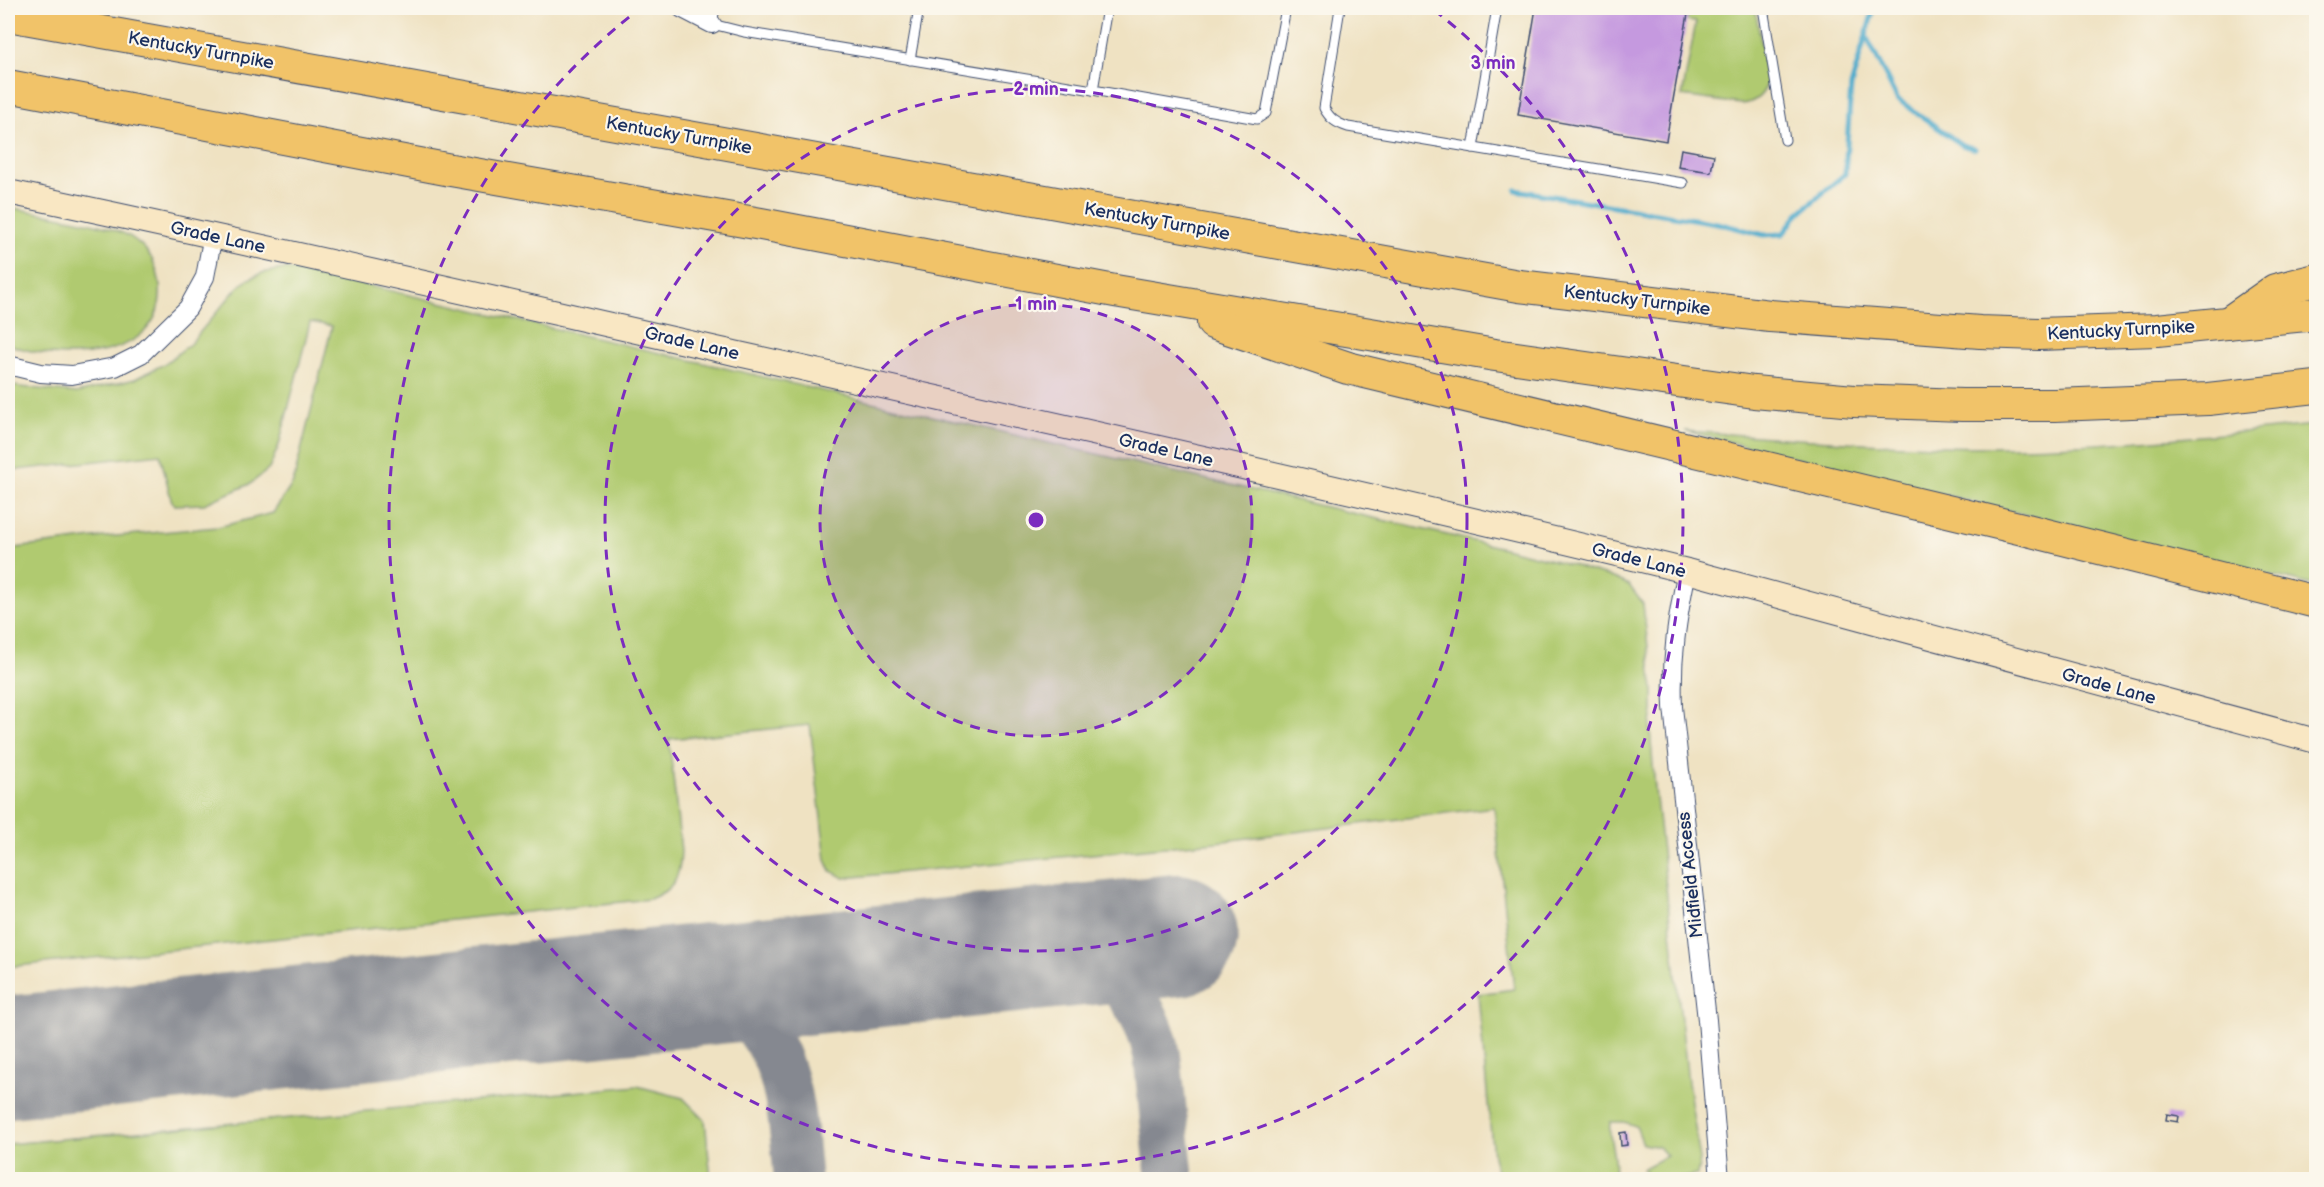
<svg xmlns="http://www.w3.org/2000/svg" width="2324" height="1187" font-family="'Balsamiq Sans',sans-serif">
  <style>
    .green { fill: #b0ca70; stroke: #667c67; stroke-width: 1.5 }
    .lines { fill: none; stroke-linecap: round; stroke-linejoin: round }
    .stream { stroke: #4dabcc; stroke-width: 5 }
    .taxiway { stroke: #858890; stroke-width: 48 }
    .runway { stroke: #858890; stroke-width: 122 }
    .building { fill: #c599df }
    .lane-casing { stroke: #3b4a6d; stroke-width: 11 }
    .street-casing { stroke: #3b4a6d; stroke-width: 20 }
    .secondary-casing { stroke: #3b4a6d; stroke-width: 26 }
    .highway-casing { stroke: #3b4a6d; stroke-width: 34 }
    .lane { stroke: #fff; stroke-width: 9 }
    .street { stroke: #fff; stroke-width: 18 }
    .secondary { stroke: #f9e7c3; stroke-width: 24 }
    .highway { stroke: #f1c369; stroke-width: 32 }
    .ring { fill: none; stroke: #7b2cbf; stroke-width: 3; stroke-dasharray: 10 8 }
    .labels { text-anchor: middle; stroke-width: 4.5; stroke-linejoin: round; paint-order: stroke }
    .street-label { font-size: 18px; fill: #1b2f5e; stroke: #fbf7ec }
    .centre { fill: #7b2cbf; stroke: #fbf7ec; stroke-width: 3 }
    .ring-label { font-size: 18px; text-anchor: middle; font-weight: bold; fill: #7b2cbf; stroke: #fbf7ec; stroke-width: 4.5; stroke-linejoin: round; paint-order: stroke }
  </style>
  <rect width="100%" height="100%" fill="#fbf7ec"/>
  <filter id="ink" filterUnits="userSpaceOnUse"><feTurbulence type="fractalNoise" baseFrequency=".0167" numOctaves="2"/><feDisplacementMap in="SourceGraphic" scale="12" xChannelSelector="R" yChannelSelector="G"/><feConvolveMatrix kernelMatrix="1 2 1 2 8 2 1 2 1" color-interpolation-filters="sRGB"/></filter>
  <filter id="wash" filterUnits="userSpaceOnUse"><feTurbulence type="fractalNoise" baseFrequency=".008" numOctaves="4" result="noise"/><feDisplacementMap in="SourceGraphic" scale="24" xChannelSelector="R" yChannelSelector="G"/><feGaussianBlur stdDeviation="1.35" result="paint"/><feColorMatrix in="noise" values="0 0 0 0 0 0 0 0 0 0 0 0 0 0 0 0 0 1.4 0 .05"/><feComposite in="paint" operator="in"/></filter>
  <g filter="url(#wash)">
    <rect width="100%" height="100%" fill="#efe2c2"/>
    <g class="green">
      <path d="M 1689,8 L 1755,8 L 1768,81 C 1764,95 1756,103 1741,104 L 1682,96 L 1696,22 L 1687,21 Z"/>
      <path d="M 8,207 C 39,214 112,222 135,240 C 151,251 158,268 160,287 C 165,363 56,364 8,344 Z"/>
      <path d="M 284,269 L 296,270 L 357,283 L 1512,550 L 1572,565 L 1616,579 L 1629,585 L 1643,604 L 1653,690 L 1653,711 L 1650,729 L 1655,789 L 1688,1082 L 1700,1160 L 1697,1175 C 1679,1178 1655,1186 1642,1169 L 1667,1156 L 1659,1147 L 1643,1144 L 1636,1126 L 1624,1122 L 1610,1122 C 1607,1140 1620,1162 1612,1179 L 1499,1179 L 1493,1157 L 1478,994 L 1514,989 L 1494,807 L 1216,842 L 844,878 L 831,871 L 826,860 L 810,725 L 669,739 L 681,851 C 680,877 675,889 650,899 L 8,967 L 8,549 L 94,538 L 218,527 L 273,513 L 293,483 L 332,326 L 310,322 L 279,445 L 269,469 L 250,484 L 204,504 L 174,505 L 171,499 L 160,454 L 8,471 L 8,384 L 20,387 L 77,393 L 135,379 L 164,364 L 190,344 L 238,287 L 249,279 L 262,273 Z"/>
      <path d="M 2316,425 L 2316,586 L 1685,431 C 1796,439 1906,448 2017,447 C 2117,446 2217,434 2316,425 Z"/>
      <path d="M 637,1086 L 683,1098 L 705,1120 L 711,1179 L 8,1179 L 8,1144 Z"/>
    </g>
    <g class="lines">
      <g class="stream">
        <path d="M 1866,36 L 1897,99 L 1962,145 L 1975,149"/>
        <path d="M 1516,190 L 1717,223 L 1764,235 L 1783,234 L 1798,214 L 1845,174 L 1851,86 L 1874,8"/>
      </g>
      <g class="taxiway">
        <path d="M 1030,949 C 1047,952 1064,953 1080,958 C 1123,973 1149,1013 1157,1055 L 1170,1180"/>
        <path d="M 647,989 C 670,991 693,992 715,999 C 791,1024 791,1114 798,1180"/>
      </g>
      <path class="runway" d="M 8,1057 L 1177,935"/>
    </g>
    <g id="blocks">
      <g class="building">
        <path d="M 1536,8 L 1689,8 L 1666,141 L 1518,115 Z"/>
        <path d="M 1681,149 L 1714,155 L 1711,172 L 1678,167 Z"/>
        <path d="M 2167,1114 L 2179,1116 L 2178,1122 L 2166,1120 Z"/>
        <path d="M 1626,1132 L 1627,1145 L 1621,1146 L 1620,1133 Z"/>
      </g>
    </g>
  </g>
  <g filter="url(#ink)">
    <use href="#blocks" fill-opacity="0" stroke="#3b4a6d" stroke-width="1.5"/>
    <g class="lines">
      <defs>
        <g id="lane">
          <path d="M 715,8 L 712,24 L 744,32 L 1093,90"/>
          <path d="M 1107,8 L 1093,90 L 1257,119 L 1266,113 L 1286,8"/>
          <path d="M 1340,8 L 1324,108 C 1330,119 1336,123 1348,127 L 1683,183"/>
          <path d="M 1763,8 L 1785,140"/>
          <path d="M 910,60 L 919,8"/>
          <path d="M 1473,148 L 1497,8"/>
        </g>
        <g id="street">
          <path d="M 681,8 L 712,24"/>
          <path d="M 8,365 L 41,373 L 72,375 L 115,367 L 141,354 L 188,308 L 205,277 L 213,235"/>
          <path d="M 1687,571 C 1677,619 1671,657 1673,707 L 1707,1020 L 1720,1180"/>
        </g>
        <path id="secondary" d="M 8,192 C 253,243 498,300 743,355 C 1058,425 1373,495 1687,571 L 2316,741"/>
        <g id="highway">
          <path d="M 8,15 L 1519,286 L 1770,316 L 1980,332 L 2038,334 L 2157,330 L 2316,314"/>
          <path d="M 8,86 L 451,170 L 761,224 L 1115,291 L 1495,355 L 1754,392 L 1854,401 L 1962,405 L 2055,405 L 2208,399 L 2316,387"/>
          <path d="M 1213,323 L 1348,368 L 2031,531 L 2316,602"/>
          <path d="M 2228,323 L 2275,290 L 2316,280"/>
        </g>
      </defs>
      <use href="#lane" class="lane-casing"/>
      <use href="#street" class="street-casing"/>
      <use href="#secondary" class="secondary-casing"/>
      <use href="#highway" class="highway-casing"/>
      <use href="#lane" class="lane"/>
      <use href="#street" class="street"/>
      <use href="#secondary" class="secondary"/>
      <use href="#highway" class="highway"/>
    </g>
  </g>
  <circle cx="1036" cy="520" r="216" fill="#7b2cbf" fill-opacity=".12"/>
  <g class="ring">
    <circle cx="1036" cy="520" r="216"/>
    <circle cx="1036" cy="520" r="431"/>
    <path d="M1434 10A647 647 0 1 1 638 10"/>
  </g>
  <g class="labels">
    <g class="street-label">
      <text transform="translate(201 50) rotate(10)" y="6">Kentucky Turnpike</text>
      <text transform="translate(679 135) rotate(10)" y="6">Kentucky Turnpike</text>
      <text transform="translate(1157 221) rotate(10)" y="6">Kentucky Turnpike</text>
      <text transform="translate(218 237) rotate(12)" y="6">Grade Lane</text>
      <text transform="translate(1637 300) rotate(7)" y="6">Kentucky Turnpike</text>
      <text transform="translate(2121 330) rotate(-3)" y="6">Kentucky Turnpike</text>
      <text transform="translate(692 343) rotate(13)" y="6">Grade Lane</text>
      <text transform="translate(1166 450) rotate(13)" y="6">Grade Lane</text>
      <text transform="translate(1639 560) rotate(14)" y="6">Grade Lane</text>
      <text transform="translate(2109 686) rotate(15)" y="6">Grade Lane</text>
      <text transform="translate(1690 875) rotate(-96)" y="6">Midfield Access</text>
    </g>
  </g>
  <circle cx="1036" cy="520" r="9" class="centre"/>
  <g class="ring-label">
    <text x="1493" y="69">3 min</text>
    <text x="1036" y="95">2 min</text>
    <text x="1036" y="310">1 min</text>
  </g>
  <rect width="2324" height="1187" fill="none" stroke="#fbf7ec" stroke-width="30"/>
</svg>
